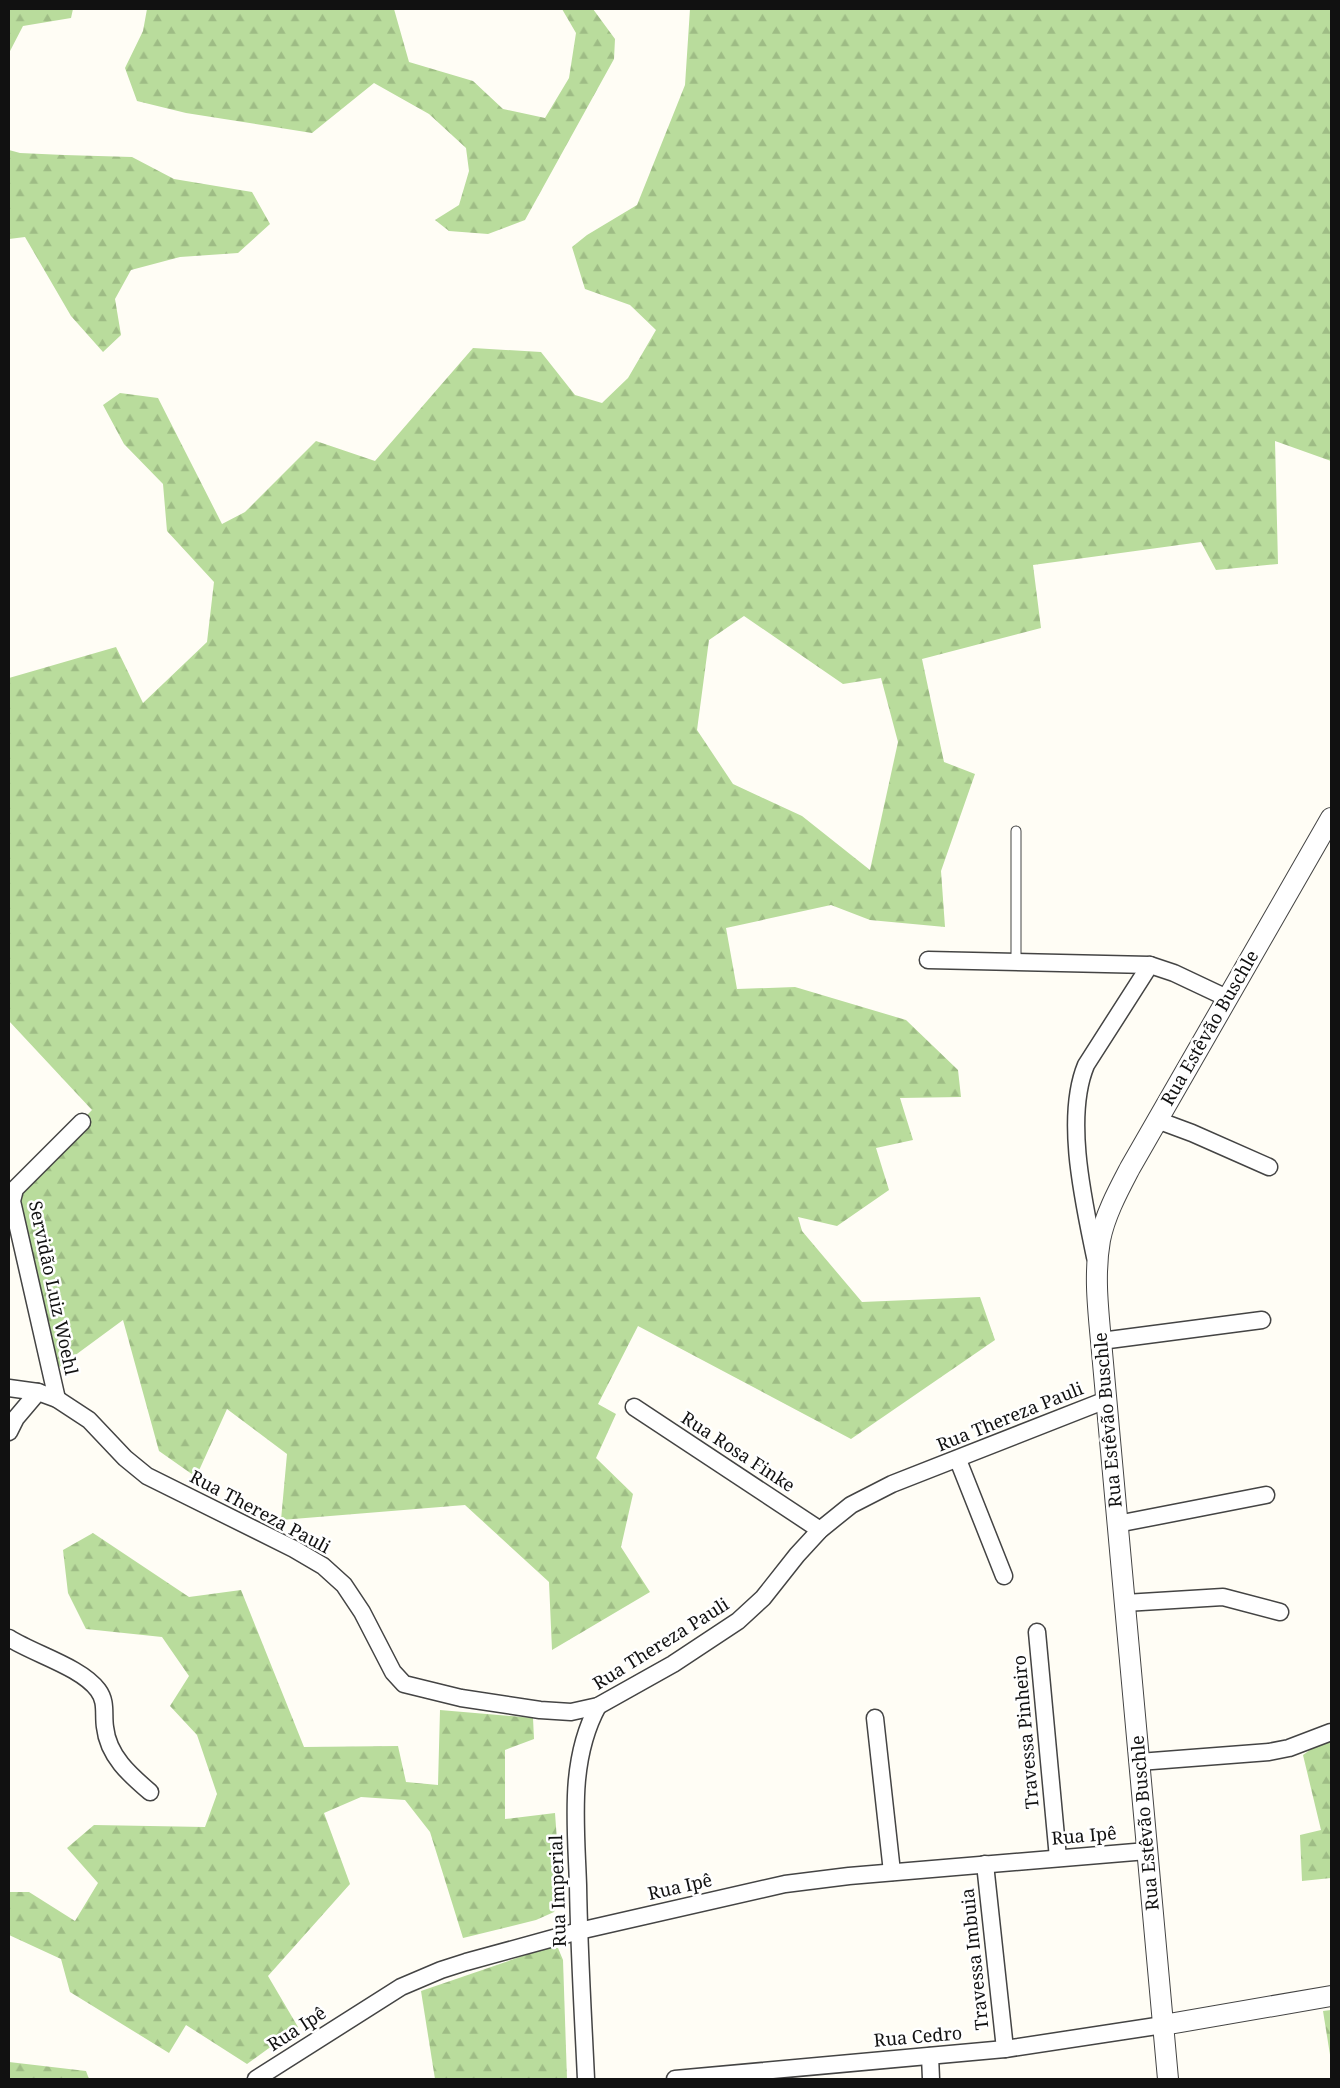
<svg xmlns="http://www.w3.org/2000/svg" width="1340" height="2088" font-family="'Noto Serif',serif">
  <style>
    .forest { fill: url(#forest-firs); fill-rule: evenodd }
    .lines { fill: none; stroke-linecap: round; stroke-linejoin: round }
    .service-casing { stroke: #444; stroke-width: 11 }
    .minor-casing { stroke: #444; stroke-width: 19 }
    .tertiary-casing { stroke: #444; stroke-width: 22 }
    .service { stroke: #fff; stroke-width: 9 }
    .minor { stroke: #fff; stroke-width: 16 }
    .tertiary { stroke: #fff; stroke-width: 20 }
    .labels { text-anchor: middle; stroke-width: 5; stroke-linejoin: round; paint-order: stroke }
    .street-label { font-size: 18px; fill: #111; stroke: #fff }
  </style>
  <defs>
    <pattern id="forest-firs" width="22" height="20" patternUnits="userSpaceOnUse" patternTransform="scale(1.25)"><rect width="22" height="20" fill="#b9dc9c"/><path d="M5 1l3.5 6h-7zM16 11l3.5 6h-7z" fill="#9ebc85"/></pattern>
  </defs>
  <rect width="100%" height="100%" fill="#fffdf5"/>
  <g class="forest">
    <path d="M 9,9 L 73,9 L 71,18 L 23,26 L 9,53 Z"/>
    <path d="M 147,9 L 394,9 L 409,62 L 473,81 L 503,109 L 545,118 L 569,78 L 576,33 L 562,9 L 593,9 L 615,39 L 614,59 L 525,220 L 488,234 L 449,231 L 435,220 L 459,205 L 469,171 L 466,148 L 429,114 L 374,83 L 312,133 L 186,113 L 137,101 L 125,68 L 143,31 Z"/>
    <path d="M 690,9 L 1331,9 L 1331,461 L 1275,441 L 1278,564 L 1216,570 L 1201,542 L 1033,565 L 1041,628 L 922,659 L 944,762 L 975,774 L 941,871 L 945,927 L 870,920 L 831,905 L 726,928 L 737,989 L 795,987 L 906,1020 L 958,1070 L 961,1097 L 900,1098 L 913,1140 L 876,1148 L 889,1190 L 837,1226 L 798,1217 L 802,1231 L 862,1302 L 980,1297 L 995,1340 L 851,1439 L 638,1326 L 598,1404 L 616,1414 L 596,1458 L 633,1494 L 621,1547 L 650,1592 L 552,1650 L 549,1582 L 465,1505 L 281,1520 L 287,1454 L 227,1409 L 196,1477 L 159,1451 L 123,1320 L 51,1373 L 15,1189 L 92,1110 L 9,1021 L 9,678 L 116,647 L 143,703 L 207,642 L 214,582 L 167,531 L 163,484 L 124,444 L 103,405 L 120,393 L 158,398 L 222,524 L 245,512 L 316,441 L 375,461 L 473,348 L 541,352 L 575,395 L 602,403 L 628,378 L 656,330 L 630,305 L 585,289 L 572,247 L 587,235 L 637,205 L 685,85 ZM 744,616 L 843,684 L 881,678 L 898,742 L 870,870 L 802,816 L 733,784 L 697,730 L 709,640 Z"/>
    <path d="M 9,150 L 20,153 L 64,155 L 132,157 L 174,179 L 252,192 L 270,224 L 238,253 L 180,257 L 131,270 L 115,299 L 121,335 L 103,352 L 71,316 L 25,237 L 9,239 Z"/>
    <path d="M 93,1533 L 189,1597 L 241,1590 L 304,1747 L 398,1746 L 406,1782 L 438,1785 L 440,1710 L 533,1718 L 534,1739 L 505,1750 L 505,1819 L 555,1813 L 561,1896 L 554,1912 L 536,1920 L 463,1938 L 430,1832 L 405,1800 L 361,1797 L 324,1813 L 350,1884 L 268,1976 L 298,2027 L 247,2064 L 186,2025 L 169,2053 L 70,1992 L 61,1959 L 9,1935 L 9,1892 L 29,1892 L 75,1921 L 98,1883 L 67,1848 L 94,1825 L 205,1827 L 217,1794 L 197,1735 L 170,1706 L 189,1676 L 162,1637 L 86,1629 L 68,1593 L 63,1550 Z"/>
    <path d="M 1325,1739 L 1331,1741 L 1331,1878 L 1302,1881 L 1300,1835 L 1321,1830 L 1303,1755 Z"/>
    <path d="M 546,1948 L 558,1948 L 563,1960 L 567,2079 L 435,2079 L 421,1991 Z"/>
    <path d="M 1331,2010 L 1331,2061 L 1323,2011 Z"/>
    <path d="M 9,2062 L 86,2071 L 89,2079 L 9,2079 Z"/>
  </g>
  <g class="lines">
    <defs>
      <path id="service" d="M 1016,962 L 1016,831"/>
      <g id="minor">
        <path d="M 928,960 L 1150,965"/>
        <path d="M 1157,1120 L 1192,1133 L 1269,1167"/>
        <path d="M 1095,1257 C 1084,1203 1064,1118 1086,1065 L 1150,965 L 1174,973 L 1227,998"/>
        <path d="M 1101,1341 L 1262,1320"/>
        <path d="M 9,1388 L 38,1392"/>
        <path d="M 57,1399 L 12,1201 L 15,1189 L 82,1122"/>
        <path d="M 634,1407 L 820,1530"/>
        <path d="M 9,1432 L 16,1418 L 38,1392 L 57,1399 L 89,1420 L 125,1458 L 147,1476 L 294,1549 L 323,1566 L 344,1585 L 362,1612 L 393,1672 L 404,1684 L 461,1698 L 540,1710 L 571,1712 L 598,1706 L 673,1664 L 738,1621 L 763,1598 L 797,1555 L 820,1530 L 851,1505 L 892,1484 L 1106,1400"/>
        <path d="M 958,1460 L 1004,1576"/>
        <path d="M 1117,1524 L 1266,1495"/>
        <path d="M 1125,1603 L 1223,1597 L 1280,1612"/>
        <path d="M 1037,1632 L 1058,1858"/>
        <path d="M 9,1638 C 34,1654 81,1667 98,1690 C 107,1702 103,1714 105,1727 C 108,1756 130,1775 150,1792"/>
        <path d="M 875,1718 L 892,1872"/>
        <path d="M 1139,1762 L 1269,1752 L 1289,1748 L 1331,1732"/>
        <path d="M 985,1864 L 1005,2049"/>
        <path d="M 930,2056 L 931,2079"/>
        <path d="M 256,2079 L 401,1987 L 441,1970 L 466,1962 L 579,1931 L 785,1884 L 849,1876 L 1147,1851"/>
        <path d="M 586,2079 C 583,2015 579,1950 578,1885 C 576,1825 568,1761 598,1706"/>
        <path d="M 675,2079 L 1005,2049 L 1163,2025"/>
      </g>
      <g id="tertiary">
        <path d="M 1163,2025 L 1331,1996"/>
        <path d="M 1168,2079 L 1101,1341 C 1098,1308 1094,1274 1100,1240 C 1105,1215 1118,1191 1130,1168 L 1331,818"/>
      </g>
    </defs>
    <use href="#service" class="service-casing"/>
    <use href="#minor" class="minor-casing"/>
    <use href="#tertiary" class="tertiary-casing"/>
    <use href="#service" class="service"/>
    <use href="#minor" class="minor"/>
    <use href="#tertiary" class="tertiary"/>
  </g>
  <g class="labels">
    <g class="street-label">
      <text transform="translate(1210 1028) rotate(-60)" y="6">Rua Estêvão Buschle</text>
      <text transform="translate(53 1288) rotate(78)" y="6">Servidão Luiz Woehl</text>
      <text transform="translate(1010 1417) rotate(-22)" y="6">Rua Thereza Pauli</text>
      <text transform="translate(1108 1420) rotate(-95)" y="6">Rua Estêvão Buschle</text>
      <text transform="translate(738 1452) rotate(33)" y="6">Rua Rosa Finke</text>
      <text transform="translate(260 1512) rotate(28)" y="6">Rua Thereza Pauli</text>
      <text transform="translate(661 1644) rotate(-32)" y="6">Rua Thereza Pauli</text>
      <text transform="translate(1026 1732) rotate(-95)" y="6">Travessa Pinheiro</text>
      <text transform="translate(1145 1823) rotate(-95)" y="6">Rua Estêvão Buschle</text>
      <text transform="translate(1084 1836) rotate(-5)" y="6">Rua Ipê</text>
      <text transform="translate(680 1887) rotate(-13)" y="6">Rua Ipê</text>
      <text transform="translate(558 1891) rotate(-92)" y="6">Rua Imperial</text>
      <text transform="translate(975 1959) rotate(-96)" y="6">Travessa Imbuia</text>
      <text transform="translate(297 2029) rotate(-33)" y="6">Rua Ipê</text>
      <text transform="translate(918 2037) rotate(-5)" y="6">Rua Cedro</text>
    </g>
  </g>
  <rect width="1340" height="2088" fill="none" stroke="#111111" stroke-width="20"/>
</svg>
